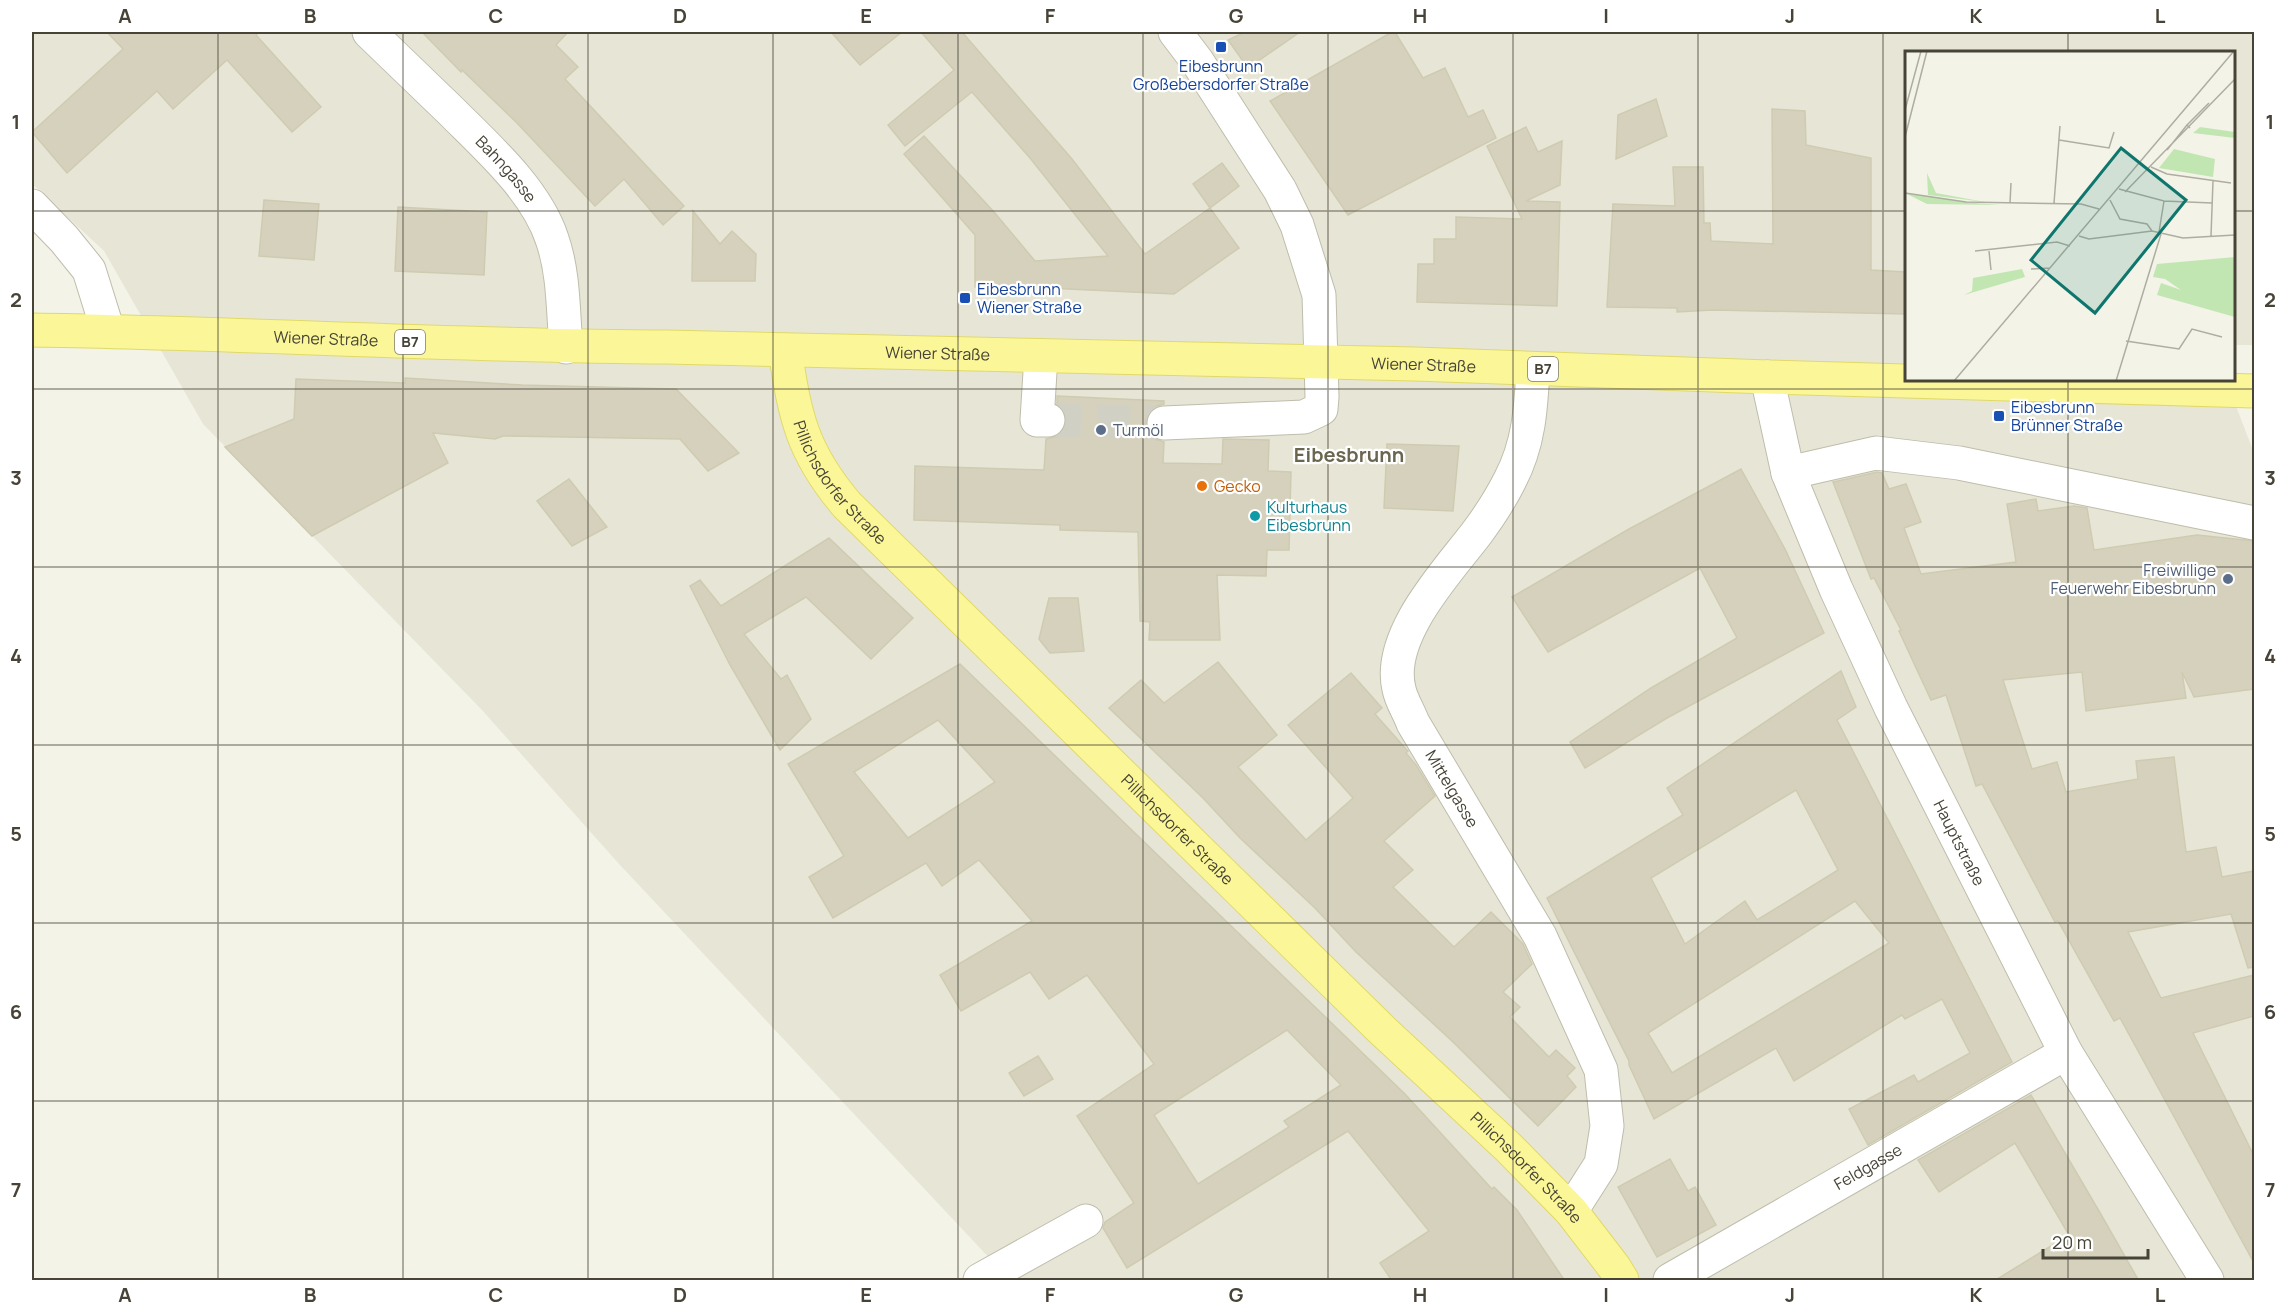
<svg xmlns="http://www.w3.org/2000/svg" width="2286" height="1312" font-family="Manrope,sans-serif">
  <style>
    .residential { fill: #e7e6d6 }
    .building { fill: #d5d1bd; stroke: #cfcbb1; stroke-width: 1.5; fill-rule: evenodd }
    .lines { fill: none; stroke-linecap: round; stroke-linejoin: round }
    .minor-tunnel { stroke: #d1d0c5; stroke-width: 33; stroke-dasharray: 33 16; stroke-linecap: butt }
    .minor-casing { stroke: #bfbdab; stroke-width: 35 }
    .major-casing { stroke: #e0d969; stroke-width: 35 }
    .minor { stroke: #fff; stroke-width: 33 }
    .major { stroke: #fbf799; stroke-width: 33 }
    .grid { fill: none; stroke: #474437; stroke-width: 1.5; stroke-opacity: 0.55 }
    .transit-dot { fill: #1a4fb4; stroke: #fff; stroke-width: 2 }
    .service-dot { fill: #5c6f8a; stroke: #fff; stroke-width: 2 }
    .food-dot { fill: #e8710a; stroke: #fff; stroke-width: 2 }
    .culture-dot { fill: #0f9aa8; stroke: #fff; stroke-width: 2 }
    .labels { text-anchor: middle; stroke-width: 4.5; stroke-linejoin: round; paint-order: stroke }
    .shield { fill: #fff; stroke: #7e7c73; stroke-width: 1.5 }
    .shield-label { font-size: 15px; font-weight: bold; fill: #474437 }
    .transit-label { font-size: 16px; fill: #164399; stroke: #fff; text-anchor: start }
    .street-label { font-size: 16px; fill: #474437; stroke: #fff }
    .service-label { font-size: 16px; fill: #4e5e75; stroke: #fff; text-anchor: start }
    .food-label { font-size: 16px; fill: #c56008; stroke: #fff; text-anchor: start }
    .culture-label { font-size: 16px; fill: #0d838f; stroke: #fff; text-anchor: start }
    .quarter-label { font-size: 20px; font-weight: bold; fill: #69654e; stroke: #fff }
    .inset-road { fill: none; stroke: #aeada1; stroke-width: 1.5 }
    .view { fill: #0f766e; fill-opacity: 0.15; stroke: #0f766e; stroke-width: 3 }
    .inset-edge { fill: none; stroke: #474437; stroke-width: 3 }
    .neatline { fill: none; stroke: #474437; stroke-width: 2 }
    .grid-label { font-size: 20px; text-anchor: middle; font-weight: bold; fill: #474437 }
  </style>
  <rect width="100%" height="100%" fill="#f3f3e8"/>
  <path class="residential" d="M 32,32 L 2254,32 L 2254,345 L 2234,345 L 2234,52 L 1906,52 L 1906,380 L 2226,380 L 2254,453 L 2254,1280 L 1010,1280 L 619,864 L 481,709 L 203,424 L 104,251 L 32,184 Z"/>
  <g class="building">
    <path d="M 107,32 L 260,32 L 256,35 L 321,107 L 292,132 L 227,60 L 173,109 L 157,91 L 67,173 L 32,132 L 123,49 Z"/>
    <path d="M 422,32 L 568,32 L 556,45 L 578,67 L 565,79 L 684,206 L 663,225 L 624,179 L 595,206 L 517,123 L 462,70 L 461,72 Z"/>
    <path d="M 831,32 L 902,32 L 860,65 Z"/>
    <path d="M 921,32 L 962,32 L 1072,159 L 1145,254 L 1210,208 L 1239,248 L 1174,294 L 1047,288 L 975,287 L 975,235 L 904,154 L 924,136 L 994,212 L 1035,261 L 1108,256 L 1030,158 L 972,92 L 905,146 L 888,125 L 954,70 Z"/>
    <path d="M 1245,32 L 1300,32 L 1248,68 L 1228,40 Z"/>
    <path d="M 1392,32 L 1395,32 L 1423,78 L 1445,68 L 1468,117 L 1483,110 L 1496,138 L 1348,215 L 1270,101 Z"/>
    <path d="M 1656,99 L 1667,136 L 1616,159 L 1618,115 Z"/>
    <path d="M 1772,109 L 1805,111 L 1806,145 L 1871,158 L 1871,270 L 1906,272 L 1906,314 L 1713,310 L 1677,312 L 1677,308 L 1607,307 L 1613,204 L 1675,206 L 1673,167 L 1703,167 L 1704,223 L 1710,223 L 1711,241 L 1773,244 Z"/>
    <path d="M 1526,127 L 1538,152 L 1562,141 L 1560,185 L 1526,201 L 1560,202 L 1557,306 L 1417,302 L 1418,264 L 1434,264 L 1434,239 L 1456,239 L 1456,217 L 1522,219 L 1487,146 Z"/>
    <path d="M 1222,163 L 1239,186 L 1210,208 L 1193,184 Z"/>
    <path d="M 264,200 L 319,204 L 314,260 L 259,256 Z"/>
    <path d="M 398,207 L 487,212 L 484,275 L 395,271 Z"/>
    <path d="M 693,211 L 720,244 L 732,231 L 756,254 L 755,281 L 692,281 Z"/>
    <path d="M 405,378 L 522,385 L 676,389 L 739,453 L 708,471 L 680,439 L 503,436 L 495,439 L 433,433 L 448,463 L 312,536 L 225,447 L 294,419 L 296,379 L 405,383 Z"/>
    <path d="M 1057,396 L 1164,401 L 1164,404 L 1154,407 L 1148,414 L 1145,423 L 1149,434 L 1155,439 L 1164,442 L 1163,463 L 1222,464 L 1223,439 L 1269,440 L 1268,471 L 1291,472 L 1289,550 L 1267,550 L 1266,576 L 1217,575 L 1220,640 L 1149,640 L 1150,622 L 1140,621 L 1138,532 L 1060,530 L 1060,525 L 914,520 L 915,466 L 1044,470 L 1046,439 L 1058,436 L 1064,429 L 1067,421 L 1064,411 L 1057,404 Z"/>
    <path d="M 1387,444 L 1459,446 L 1453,511 L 1384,508 Z"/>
    <path d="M 1741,469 L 1785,549 L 1824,633 L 1667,718 L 1585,768 L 1570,742 L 1651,688 L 1737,638 L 1700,568 L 1548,652 L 1512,597 L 1629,529 Z"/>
    <path d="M 1877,472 L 1882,473 L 1889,489 L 1906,484 L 1921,522 L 1904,528 L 1921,574 L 2016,562 L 2007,504 L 2036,499 L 2038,511 L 2074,506 L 2087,508 L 2094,550 L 2197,535 L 2254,541 L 2254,689 L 2194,697 L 2182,672 L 2186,698 L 2086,711 L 2082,672 L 2003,680 L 2032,769 L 2057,762 L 2066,792 L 2138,779 L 2136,761 L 2174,757 L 2186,852 L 2216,847 L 2222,877 L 2254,871 L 2254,967 L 2248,968 L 2231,914 L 2128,932 L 2161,998 L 2254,975 L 2254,1016 L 2193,1033 L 2254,1156 L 2254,1263 L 2120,1018 L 2114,1021 L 2058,921 L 2055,922 L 1982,784 L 1976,786 L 1946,695 L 1931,700 L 1899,631 L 1901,630 L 1874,578 L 1871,579 L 1833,482 Z"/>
    <path d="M 569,479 L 607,527 L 572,546 L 537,501 Z"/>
    <path d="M 829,538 L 913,618 L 871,659 L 806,597 L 744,634 L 781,679 L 787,675 L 811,719 L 780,750 L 730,665 L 690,586 L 700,580 L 721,606 Z"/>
    <path d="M 1049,598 L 1078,598 L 1084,651 L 1050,653 L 1039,639 Z"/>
    <path d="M 1218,662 L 1277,735 L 1238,767 L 1306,840 L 1353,798 L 1288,725 L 1351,673 L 1382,708 L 1375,714 L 1406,749 L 1408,751 L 1406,753 L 1416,765 L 1435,796 L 1384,841 L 1413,870 L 1393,887 L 1454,947 L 1491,912 L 1523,944 L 1532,964 L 1503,992 L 1520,1007 L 1510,1017 L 1549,1057 L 1556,1050 L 1575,1068 L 1567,1076 L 1576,1087 L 1538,1126 L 1453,1042 L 1356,952 L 1315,908 L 1240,838 L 1203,798 L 1109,708 L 1141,680 L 1164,703 Z"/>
    <path d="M 960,664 L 1405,1094 L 1492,1189 L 1494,1187 L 1517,1210 L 1565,1281 L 1392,1281 L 1380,1263 L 1429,1231 L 1348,1131 L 1127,1268 L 1103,1228 L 1105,1222 L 1134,1203 L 1077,1116 L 1154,1064 L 1087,975 L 1049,999 L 1030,972 L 961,1011 L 940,975 L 1032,921 L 979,860 L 942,886 L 926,863 L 833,918 L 809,877 L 844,856 L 788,764 ZM 938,720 L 995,782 L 908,838 L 854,772 ZM 1287,1030 L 1341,1085 L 1284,1121 L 1289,1127 L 1198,1184 L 1154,1115 Z"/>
    <path d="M 1841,671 L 1856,707 L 1837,720 L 2012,1062 L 1868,1145 L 1849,1109 L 1914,1075 L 1918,1082 L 1970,1053 L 1942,999 L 1905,1019 L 1902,1015 L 1794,1081 L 1776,1048 L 1654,1119 L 1629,1065 L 1629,1061 L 1547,898 L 1683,815 L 1667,788 ZM 1796,790 L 1838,870 L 1757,920 L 1745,901 L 1685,944 L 1651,878 ZM 1855,901 L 1889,943 L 1672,1073 L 1648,1033 Z"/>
    <path d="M 1038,1056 L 1053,1079 L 1024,1096 L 1009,1073 Z"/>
    <path d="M 2031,1095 L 2099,1211 L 2139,1281 L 1994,1281 L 2069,1235 L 2015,1143 L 1939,1192 L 1918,1160 Z"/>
    <path d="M 1670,1159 L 1688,1191 L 1695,1187 L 1716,1225 L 1657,1257 L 1618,1187 Z"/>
  </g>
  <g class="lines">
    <path class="minor-tunnel" d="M 1048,420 L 1164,423"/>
    <defs>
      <g id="minor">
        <path id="s1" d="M 369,32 C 396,58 424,85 451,111 C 487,147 536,190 552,239 C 564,273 563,312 566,347"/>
        <path d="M 32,206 L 64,239 L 89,270 L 108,331"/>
        <path d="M 1041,356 L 1037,420 L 1048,420"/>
        <path id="s2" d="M 1533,369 C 1531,408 1529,444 1510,480 C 1501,498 1488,518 1476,534 C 1447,572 1386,636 1399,689 C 1401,700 1409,712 1413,723 L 1540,936 L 1601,1070 L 1607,1126 L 1601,1164 L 1571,1211"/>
        <path id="s3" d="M 1767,377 L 1788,473 L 1836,589 L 1891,708 L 2066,1053 L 2207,1280"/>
        <path d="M 1164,423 L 1304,417 L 1321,409 L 1322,397 L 1319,295 L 1297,225 L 1280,190 L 1197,61 L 1175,32"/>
        <path d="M 1788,473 L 1876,453 L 1959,463 L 2254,523"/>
        <path d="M 980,1280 L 1086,1221"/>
        <path id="s4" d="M 1670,1280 L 2066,1053"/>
      </g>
      <g id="major">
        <path id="s5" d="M 32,330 C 243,333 454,346 666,347 L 1415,364 L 1767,377 L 2254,391"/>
        <path id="s6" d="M 785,350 C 795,417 802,452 847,505 L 1382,1030 L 1508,1147 L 1571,1211 L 1614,1267 L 1622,1280"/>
      </g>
    </defs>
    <use href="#minor" class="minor-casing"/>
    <use href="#major" class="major-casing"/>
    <use href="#minor" class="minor"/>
    <use href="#major" class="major"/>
  </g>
  <path class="grid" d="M 218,32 L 218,1280M 403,32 L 403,1280M 588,32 L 588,1280M 773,32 L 773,1280M 958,32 L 958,1280M 1143,32 L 1143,1280M 1328,32 L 1328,1280M 1513,32 L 1513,1280M 1698,32 L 1698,1280M 1883,32 L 1883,1280M 2068,32 L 2068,52M 32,211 L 1906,211M 2234,211 L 2254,211M 2068,380 L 2068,1280M 32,389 L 2254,389M 32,567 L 2254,567M 32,745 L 2254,745M 32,923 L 2254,923M 32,1101 L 2254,1101"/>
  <g class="transit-dot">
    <rect x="1215" y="41" width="12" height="12" rx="3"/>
    <rect x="959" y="292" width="12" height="12" rx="3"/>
    <rect x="1993" y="410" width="12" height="12" rx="3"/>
  </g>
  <g class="service-dot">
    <circle cx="1101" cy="430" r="6"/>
    <circle cx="2228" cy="579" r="6"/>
  </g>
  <circle class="food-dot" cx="1202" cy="486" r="6"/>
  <circle class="culture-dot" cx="1255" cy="516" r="6"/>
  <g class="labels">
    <g class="shield">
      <rect x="395" y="330" width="30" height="24" rx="4.5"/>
      <rect x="1528" y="357" width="30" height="24" rx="4.5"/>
    </g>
    <g class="shield-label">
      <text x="410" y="347">B7</text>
      <text x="1543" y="374">B7</text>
    </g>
    <g class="transit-label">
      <text x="1221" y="72" text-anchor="middle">Eibesbrunn<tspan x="1221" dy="18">Großebersdorfer Straße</tspan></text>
      <text x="977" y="295">Eibesbrunn<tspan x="977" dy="18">Wiener Straße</tspan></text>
      <text x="2011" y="413">Eibesbrunn<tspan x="2011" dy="18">Brünner Straße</tspan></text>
    </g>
    <g class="street-label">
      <text dy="6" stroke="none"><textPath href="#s1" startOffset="194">Bahngasse</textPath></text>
      <text dy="6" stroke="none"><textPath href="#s5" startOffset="294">Wiener Straße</textPath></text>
      <text dy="6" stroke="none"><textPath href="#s5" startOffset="906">Wiener Straße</textPath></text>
      <text dy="6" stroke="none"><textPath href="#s5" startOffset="1392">Wiener Straße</textPath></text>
      <text dy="6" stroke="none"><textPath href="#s6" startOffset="147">Pillichsdorfer Straße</textPath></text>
      <text dy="6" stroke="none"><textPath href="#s2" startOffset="470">Mittelgasse</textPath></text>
      <text dy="6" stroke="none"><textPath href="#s6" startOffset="633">Pillichsdorfer Straße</textPath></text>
      <text dy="6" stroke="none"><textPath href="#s3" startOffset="506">Hauptstraße</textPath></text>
      <text dy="6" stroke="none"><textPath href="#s4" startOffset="228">Feldgasse</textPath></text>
      <text dy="6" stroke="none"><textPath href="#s6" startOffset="1119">Pillichsdorfer Straße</textPath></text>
    </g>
    <g class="service-label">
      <text x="1113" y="436">Turmöl</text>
      <text x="2216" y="576" text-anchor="end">Freiwillige<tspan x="2216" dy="18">Feuerwehr Eibesbrunn</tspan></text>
    </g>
    <g class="food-label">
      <text x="1214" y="492">Gecko</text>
    </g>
    <g class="culture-label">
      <text x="1267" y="513">Kulturhaus<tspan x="1267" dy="18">Eibesbrunn</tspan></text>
    </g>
    <g class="quarter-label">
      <text x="1349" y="462">Eibesbrunn</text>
    </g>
  </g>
  <g transform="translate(1905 51)">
    <rect width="330" height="330" fill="#f3f3e8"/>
    <path d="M 295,76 L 330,81 L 330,87 L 288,82 ZM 269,98 L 310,108 L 308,126 L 254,117 ZM 22,122 L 31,142 L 80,151 L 23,144 ZM 0,142 L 70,152 L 95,154 L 22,153 ZM 330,206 L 330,266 L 252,244 L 256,232 L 276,239 L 260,228 L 248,226 L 252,213 ZM 117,218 L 120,226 L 59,244 L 67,240 L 68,227 Z" fill="#c2e6b2"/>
    <path class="inset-road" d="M 0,59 L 16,0M 285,77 L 282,74 L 304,52M 0,86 L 22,0M 154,89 L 204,97 L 209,81M 262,99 L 282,74M 246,116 L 262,123 L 326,132M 214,138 L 259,150 L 307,152M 220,141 L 330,28M 0,142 L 61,151 L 176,153 L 194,158M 205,149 L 215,168 L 242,173 L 247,180M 105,152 L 106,132M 149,152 L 155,75M 254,181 L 259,150M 174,185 L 184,188 L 247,180 L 278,187 L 330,184M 306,185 L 308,130M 70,200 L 152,191 L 165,195M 84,200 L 86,219M 126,218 L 145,217M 221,290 L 274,298 L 287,278 L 317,286M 49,330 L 329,0M 211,330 L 256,183"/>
    <path class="view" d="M 216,97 L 281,149 L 190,262 L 126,209 Z"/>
    <rect width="330" height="330" class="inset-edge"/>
  </g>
  <rect width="2286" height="1312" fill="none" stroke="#ffffff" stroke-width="66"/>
  <path d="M2043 1249v9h105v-9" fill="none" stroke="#474437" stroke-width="3"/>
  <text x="2052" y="1249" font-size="18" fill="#474437" stroke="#ffffff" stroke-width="4.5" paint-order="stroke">20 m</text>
  <rect x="33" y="33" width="2220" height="1246" class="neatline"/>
  <g class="grid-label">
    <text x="125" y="23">A</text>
    <text x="310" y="23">B</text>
    <text x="496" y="23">C</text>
    <text x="680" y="23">D</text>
    <text x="866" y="23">E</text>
    <text x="1050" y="23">F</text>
    <text x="1236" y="23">G</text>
    <text x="1420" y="23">H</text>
    <text x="1606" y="23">I</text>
    <text x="1790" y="23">J</text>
    <text x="1976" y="23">K</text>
    <text x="2160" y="23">L</text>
    <text x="16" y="129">1</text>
    <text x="2270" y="129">1</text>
    <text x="16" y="307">2</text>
    <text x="2270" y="307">2</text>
    <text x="16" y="485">3</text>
    <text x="2270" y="485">3</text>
    <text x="16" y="663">4</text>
    <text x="2270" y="663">4</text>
    <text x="16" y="841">5</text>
    <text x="2270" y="841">5</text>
    <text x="16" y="1019">6</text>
    <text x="2270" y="1019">6</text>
    <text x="16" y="1197">7</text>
    <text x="2270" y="1197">7</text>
    <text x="125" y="1302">A</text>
    <text x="310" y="1302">B</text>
    <text x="496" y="1302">C</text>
    <text x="680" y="1302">D</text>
    <text x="866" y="1302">E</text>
    <text x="1050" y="1302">F</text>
    <text x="1236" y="1302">G</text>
    <text x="1420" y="1302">H</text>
    <text x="1606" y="1302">I</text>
    <text x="1790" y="1302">J</text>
    <text x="1976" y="1302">K</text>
    <text x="2160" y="1302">L</text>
  </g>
</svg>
